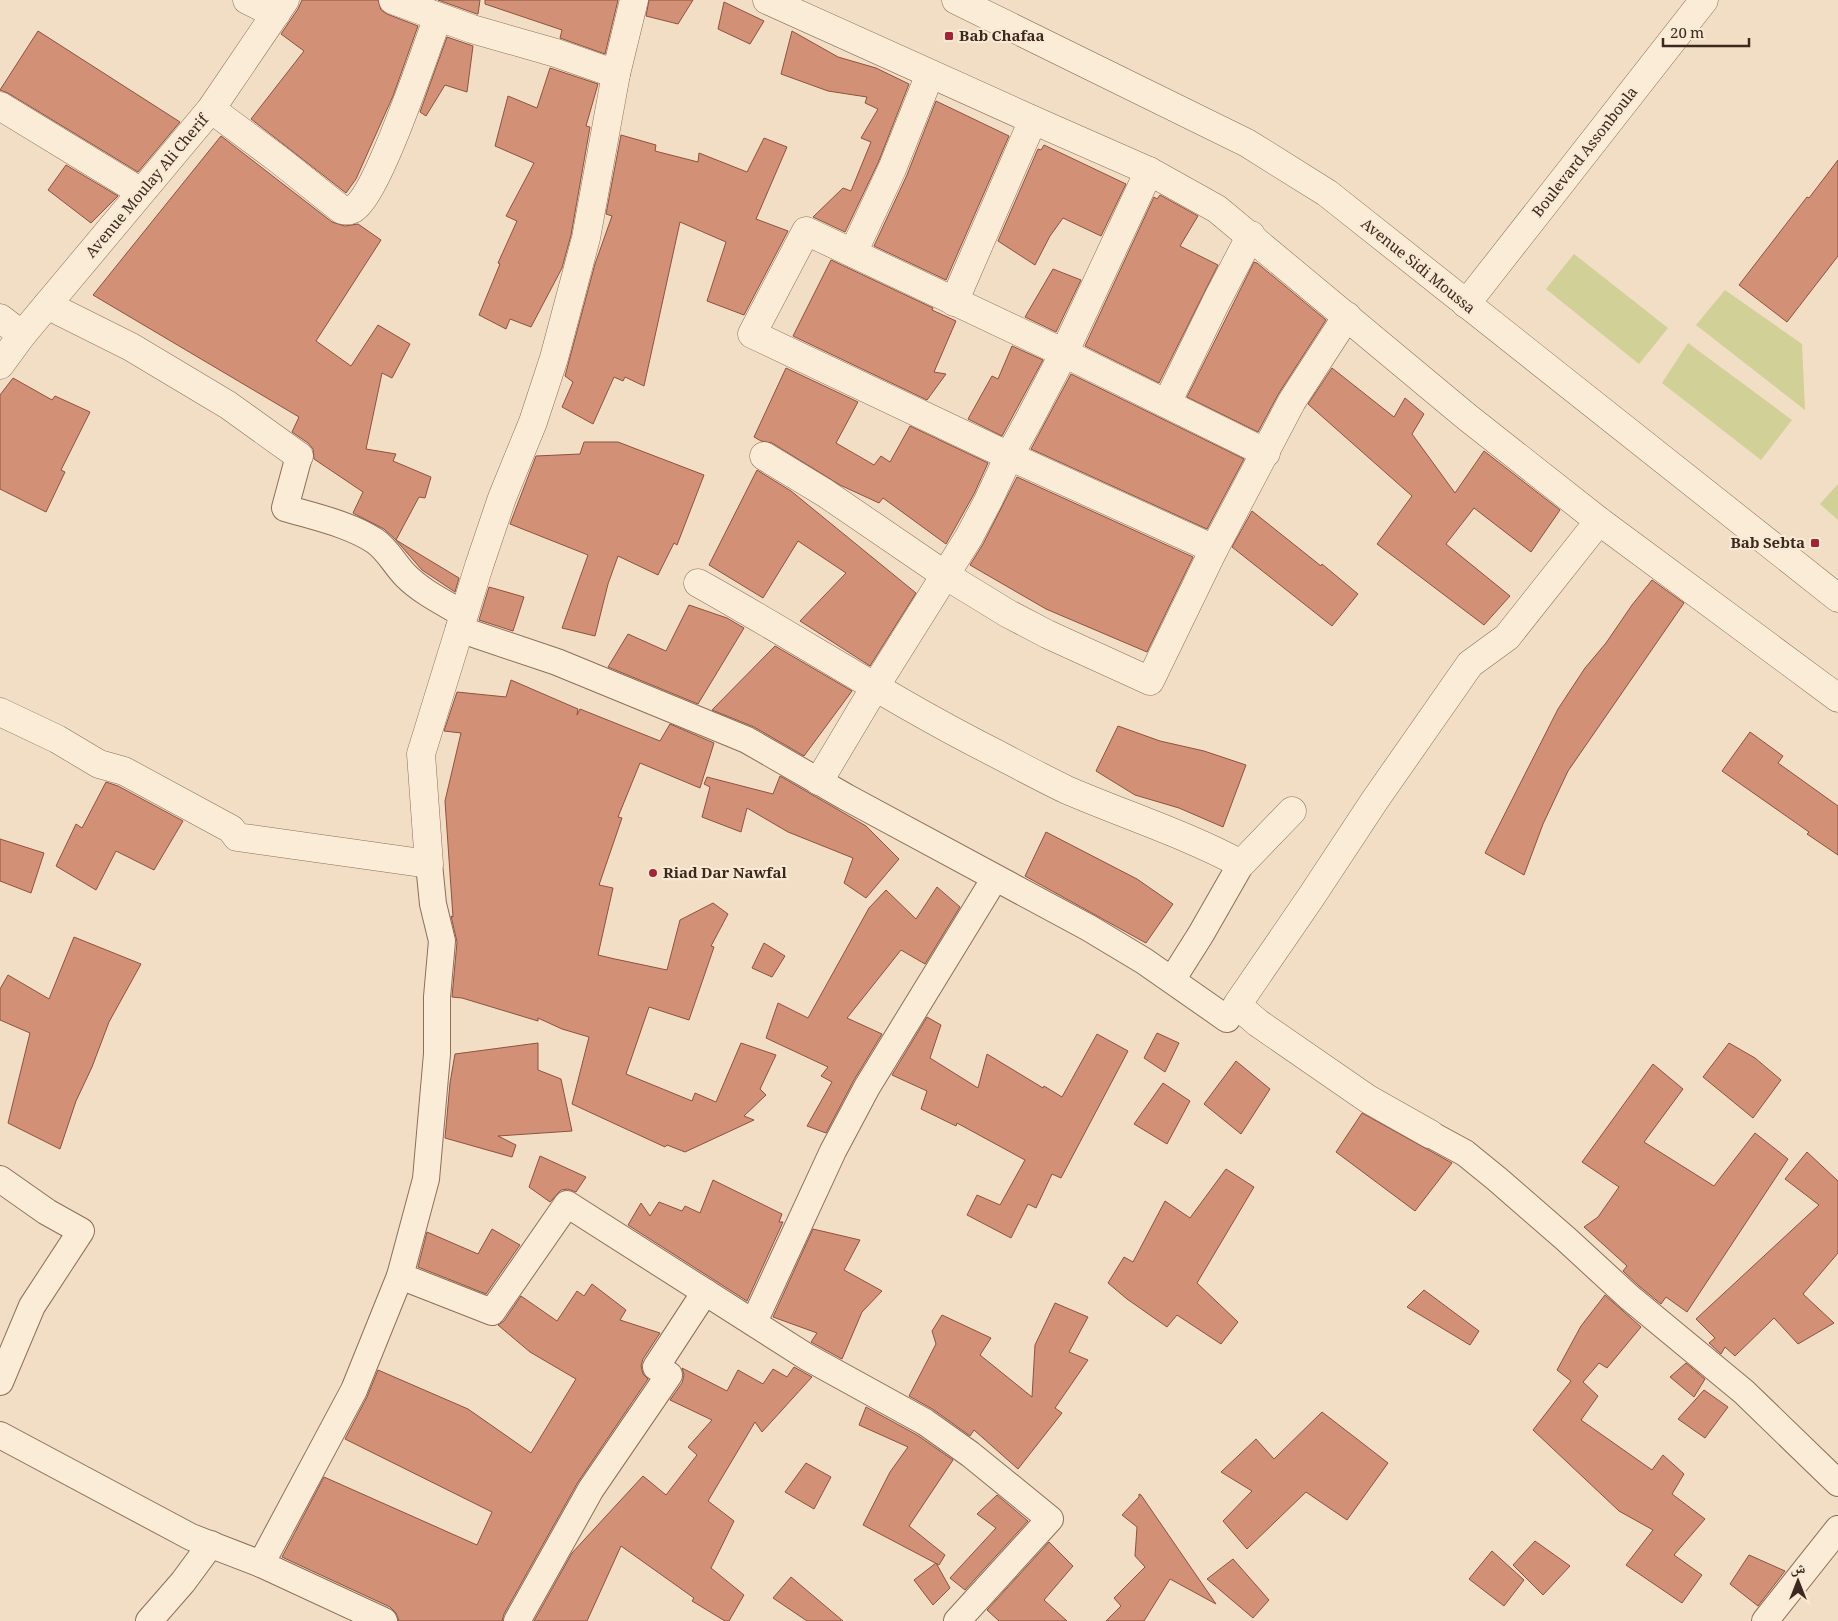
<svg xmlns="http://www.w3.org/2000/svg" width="1838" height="1621" font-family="Georgia,'Noto Naskh Arabic',serif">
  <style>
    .green { fill: #d1d097 }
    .building { fill: #d29077; stroke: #8f523d }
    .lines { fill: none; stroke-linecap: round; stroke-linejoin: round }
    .pedestrian-casing { stroke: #8e6e59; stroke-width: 28 }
    .minor-casing { stroke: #8e6e59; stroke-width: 29 }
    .tertiary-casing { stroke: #8e6e59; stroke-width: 29 }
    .pedestrian { stroke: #fbecd8; stroke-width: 26 }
    .minor { stroke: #fbecd8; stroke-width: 28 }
    .tertiary { stroke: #fbecd8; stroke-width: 28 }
    .poi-dot { fill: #a22436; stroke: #f8e9d4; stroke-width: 2 }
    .labels { text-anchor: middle; stroke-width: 4.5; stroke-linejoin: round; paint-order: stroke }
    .poi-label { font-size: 15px; font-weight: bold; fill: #3d281e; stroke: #f8e9d4; text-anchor: start }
    .street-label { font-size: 15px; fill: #3d281e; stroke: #f8e9d4 }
  </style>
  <rect width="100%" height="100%" fill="#f1dec4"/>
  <g class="green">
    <path d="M 1574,254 L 1668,328 L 1639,364 L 1546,289 Z"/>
    <path d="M 1725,290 L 1802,344 L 1805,410 L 1696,325 Z"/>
    <path d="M 1688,343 L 1792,420 L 1761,460 L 1662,383 Z"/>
    <path d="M 1838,484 L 1838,520 L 1820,504 Z"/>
  </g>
  <g class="building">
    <path d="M 302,0 L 378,0 L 381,10 L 387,14 L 418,26 L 393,96 L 356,179 L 346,193 L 251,119 L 304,51 L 281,34 L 298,9 Z"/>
    <path d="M 438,0 L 480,0 L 478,14 L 477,14 Z"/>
    <path d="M 485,0 L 618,0 L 605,54 L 560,38 L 562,30 L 485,4 Z"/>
    <path d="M 649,0 L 693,0 L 678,24 L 646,16 Z"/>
    <path d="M 724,2 L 764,21 L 750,44 L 718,29 Z"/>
    <path d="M 38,31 L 180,122 L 138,172 L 8,93 L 0,90 Z"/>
    <path d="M 792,31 L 838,57 L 876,68 L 909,84 L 878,163 L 845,232 L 813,217 L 843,188 L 851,191 L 871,142 L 861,138 L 878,109 L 865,103 L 867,97 L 828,91 L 781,74 Z"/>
    <path d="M 447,37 L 473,46 L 467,92 L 445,85 L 426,116 L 420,112 Z"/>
    <path d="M 550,68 L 598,84 L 586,126 L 590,127 L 571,235 L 562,268 L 531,327 L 510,319 L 506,329 L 479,315 L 500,264 L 498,263 L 517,221 L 506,216 L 534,163 L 495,146 L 508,96 L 537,108 Z"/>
    <path d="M 936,101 L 1009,136 L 946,280 L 874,246 L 907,175 Z"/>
    <path d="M 621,135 L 656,145 L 655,151 L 698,162 L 699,153 L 747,172 L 764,138 L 787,147 L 756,219 L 788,231 L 744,315 L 707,301 L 726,242 L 680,222 L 644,386 L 625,377 L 623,381 L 614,377 L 593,424 L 562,407 L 573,382 L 565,376 L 595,264 L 612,216 L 606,214 Z"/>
    <path d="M 221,136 L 332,222 L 345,226 L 358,224 L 381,240 L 316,341 L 351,366 L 378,325 L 410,344 L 392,378 L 382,373 L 366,449 L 396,454 L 393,461 L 431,477 L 425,498 L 419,497 L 396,540 L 459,578 L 455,592 L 422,570 L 395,539 L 384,529 L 353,513 L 363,492 L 314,459 L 313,449 L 308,443 L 292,432 L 299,417 L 93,295 Z"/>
    <path d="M 1044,145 L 1126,184 L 1101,236 L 1063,218 L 1050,236 L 1035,265 L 998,241 L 1038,149 L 1041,150 Z"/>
    <path d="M 1838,160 L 1838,256 L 1787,322 L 1739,285 L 1807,197 L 1809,198 Z"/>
    <path d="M 66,165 L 118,196 L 91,223 L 48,190 Z"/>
    <path d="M 1160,195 L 1198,216 L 1180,246 L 1218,265 L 1159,383 L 1085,346 L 1154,197 L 1157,199 Z"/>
    <path d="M 831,260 L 933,308 L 932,310 L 956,321 L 934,372 L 946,374 L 927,400 L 793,336 Z"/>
    <path d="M 1254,262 L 1257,263 L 1326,320 L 1279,393 L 1258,432 L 1187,397 Z"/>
    <path d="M 1053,269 L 1081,280 L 1056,332 L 1025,317 Z"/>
    <path d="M 1012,346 L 1043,360 L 1002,436 L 968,419 L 992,376 L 998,379 Z"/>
    <path d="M 786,368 L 858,402 L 836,443 L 874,465 L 881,456 L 890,462 L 910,426 L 988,463 L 974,494 L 946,544 L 883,498 L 879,503 L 840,485 L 772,443 L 761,441 L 754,437 Z"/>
    <path d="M 1332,368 L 1394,417 L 1405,398 L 1424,414 L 1412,434 L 1455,493 L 1484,451 L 1560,510 L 1531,552 L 1474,508 L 1446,544 L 1510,596 L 1484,625 L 1377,544 L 1412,496 L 1308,404 Z"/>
    <path d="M 1071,374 L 1244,459 L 1207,529 L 1031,449 Z"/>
    <path d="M 13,378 L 52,400 L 55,396 L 90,412 L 61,470 L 65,472 L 46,512 L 0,489 L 0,395 Z"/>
    <path d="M 584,442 L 618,442 L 704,475 L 677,545 L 674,543 L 658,575 L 618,556 L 608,584 L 595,636 L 562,628 L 588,555 L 510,524 L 536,456 L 580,454 Z"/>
    <path d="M 757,470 L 791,491 L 916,593 L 870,666 L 800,621 L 846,573 L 798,541 L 763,598 L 709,565 Z"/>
    <path d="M 1017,477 L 1193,557 L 1147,652 L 1046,609 L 970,565 L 983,544 Z"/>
    <path d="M 1252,511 L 1321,566 L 1322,564 L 1358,594 L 1332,626 L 1232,547 Z"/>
    <path d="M 1652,580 L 1684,603 L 1568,771 L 1543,824 L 1524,875 L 1485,853 L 1558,709 L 1585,668 L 1606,643 L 1632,605 Z"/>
    <path d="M 489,587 L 524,597 L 513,631 L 479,620 Z"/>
    <path d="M 689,605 L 727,618 L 744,628 L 698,704 L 608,667 L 628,634 L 666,651 Z"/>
    <path d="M 775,646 L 852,691 L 804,756 L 754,727 L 712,710 Z"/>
    <path d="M 511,680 L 578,709 L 577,715 L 580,709 L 660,741 L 670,724 L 714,743 L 700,788 L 640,763 L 618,817 L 622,818 L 599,885 L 613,888 L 598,955 L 615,959 L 667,970 L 680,920 L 713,903 L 728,914 L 711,946 L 714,947 L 689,1020 L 649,1007 L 626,1074 L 692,1101 L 695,1093 L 716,1102 L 741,1043 L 776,1055 L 760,1089 L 766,1095 L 744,1116 L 754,1120 L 685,1152 L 667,1145 L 665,1147 L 572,1104 L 589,1037 L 562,1029 L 538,1018 L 538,1021 L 462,998 L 452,997 L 457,942 L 451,916 L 453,917 L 445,801 L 461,733 L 444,731 L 457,692 L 506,697 Z"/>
    <path d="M 1118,726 L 1160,741 L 1204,751 L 1246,765 L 1223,827 L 1179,808 L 1135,795 L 1096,771 Z"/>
    <path d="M 1750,732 L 1783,756 L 1778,763 L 1838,806 L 1838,855 L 1807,834 L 1809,832 L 1722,771 Z"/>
    <path d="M 780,776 L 866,826 L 899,859 L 866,898 L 844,883 L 853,858 L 788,832 L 747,808 L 741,832 L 702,817 L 710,787 L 704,784 L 707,777 L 773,794 Z"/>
    <path d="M 106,782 L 118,786 L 183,821 L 154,870 L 116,851 L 96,890 L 56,866 L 76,824 L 82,828 Z"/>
    <path d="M 1046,832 L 1137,879 L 1173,904 L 1146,943 L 1025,876 Z"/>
    <path d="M 0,839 L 44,853 L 31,893 L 0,881 Z"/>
    <path d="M 937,887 L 960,907 L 925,964 L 901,950 L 847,1018 L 882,1034 L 854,1080 L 826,1133 L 807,1126 L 832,1082 L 821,1076 L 828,1067 L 766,1038 L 778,1003 L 808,1018 L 869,908 L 886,890 L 916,919 Z"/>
    <path d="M 74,937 L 141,964 L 109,1022 L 92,1067 L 76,1101 L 60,1149 L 8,1123 L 30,1033 L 0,1020 L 0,989 L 8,975 L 49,999 Z"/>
    <path d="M 764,943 L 785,956 L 772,977 L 752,968 Z"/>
    <path d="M 927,1017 L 941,1025 L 930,1058 L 978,1088 L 987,1054 L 1043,1088 L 1044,1086 L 1062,1097 L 1097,1034 L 1128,1051 L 1061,1178 L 1052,1174 L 1036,1208 L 1028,1204 L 1011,1238 L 967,1215 L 977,1195 L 1000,1205 L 1025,1160 L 957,1123 L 956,1126 L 921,1109 L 927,1091 L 892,1075 Z"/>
    <path d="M 1157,1033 L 1179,1043 L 1165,1072 L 1144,1058 Z"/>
    <path d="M 538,1043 L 538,1070 L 561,1079 L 572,1131 L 498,1136 L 516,1145 L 512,1157 L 445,1138 L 450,1083 L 455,1054 Z"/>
    <path d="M 1729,1043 L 1755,1058 L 1781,1080 L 1753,1118 L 1703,1077 Z"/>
    <path d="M 1236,1061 L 1270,1089 L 1241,1134 L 1204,1104 Z"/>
    <path d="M 1653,1064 L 1683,1089 L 1644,1142 L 1714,1186 L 1755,1133 L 1788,1159 L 1687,1312 L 1666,1297 L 1661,1304 L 1639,1286 L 1623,1271 L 1627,1266 L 1584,1227 L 1598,1217 L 1619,1187 L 1582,1162 Z"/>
    <path d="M 1163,1083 L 1190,1101 L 1167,1144 L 1134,1124 Z"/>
    <path d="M 1362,1113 L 1452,1163 L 1415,1211 L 1336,1152 Z"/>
    <path d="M 1807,1152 L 1838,1181 L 1838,1253 L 1803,1294 L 1834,1323 L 1798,1344 L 1774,1318 L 1735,1356 L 1725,1347 L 1721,1354 L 1709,1343 L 1715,1338 L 1696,1319 L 1819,1205 L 1785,1179 Z"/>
    <path d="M 540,1156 L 586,1177 L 576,1192 L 568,1189 L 561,1190 L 550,1202 L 529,1187 Z"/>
    <path d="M 1226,1169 L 1254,1187 L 1197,1283 L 1238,1322 L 1221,1344 L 1177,1315 L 1167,1327 L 1127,1299 L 1108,1283 L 1124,1257 L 1133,1262 L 1165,1201 L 1190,1218 Z"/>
    <path d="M 713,1180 L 782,1214 L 779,1222 L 783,1222 L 747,1301 L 628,1225 L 641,1203 L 650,1216 L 659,1202 L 682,1211 L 685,1206 L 700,1213 Z"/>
    <path d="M 492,1229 L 520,1245 L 486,1294 L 418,1267 L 427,1232 L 478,1254 Z"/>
    <path d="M 813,1229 L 860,1240 L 844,1270 L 882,1291 L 862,1312 L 842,1359 L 811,1342 L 817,1333 L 773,1317 Z"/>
    <path d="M 592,1284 L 626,1310 L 620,1320 L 660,1333 L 643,1359 L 641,1366 L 643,1374 L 648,1379 L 578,1482 L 504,1614 L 502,1621 L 399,1621 L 396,1613 L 390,1607 L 282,1557 L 324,1477 L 477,1545 L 492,1512 L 345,1439 L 367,1397 L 378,1370 L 468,1409 L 531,1453 L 576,1379 L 530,1352 L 498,1325 L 504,1321 L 521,1296 L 557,1321 L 577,1291 L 584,1296 Z"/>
    <path d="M 1424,1290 L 1479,1331 L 1470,1345 L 1407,1307 Z"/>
    <path d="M 1605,1295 L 1641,1327 L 1607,1368 L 1599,1363 L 1583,1382 L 1598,1396 L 1581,1420 L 1652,1470 L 1663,1455 L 1684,1474 L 1672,1494 L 1705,1519 L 1674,1555 L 1702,1575 L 1682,1603 L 1626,1565 L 1653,1530 L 1619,1511 L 1533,1430 L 1571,1381 L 1557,1370 L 1581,1326 Z"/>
    <path d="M 1055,1303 L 1088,1317 L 1069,1352 L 1088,1360 L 1055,1408 L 1062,1413 L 1018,1469 L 974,1430 L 970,1436 L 934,1410 L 909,1396 L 936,1344 L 932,1331 L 942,1315 L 991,1338 L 980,1355 L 1032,1397 L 1035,1345 Z"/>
    <path d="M 1686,1363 L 1705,1379 L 1694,1397 L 1670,1377 Z"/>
    <path d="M 794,1367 L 812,1377 L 762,1432 L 755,1422 L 708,1501 L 734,1521 L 711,1568 L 744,1595 L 729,1621 L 725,1621 L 692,1601 L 694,1598 L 621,1546 L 587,1621 L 534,1621 L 572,1553 L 643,1476 L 666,1495 L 697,1455 L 688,1447 L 712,1420 L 670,1400 L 682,1383 L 684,1375 L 682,1368 L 727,1391 L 738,1370 L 763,1384 L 773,1369 L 787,1377 Z"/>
    <path d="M 1704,1390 L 1728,1407 L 1705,1438 L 1678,1419 Z"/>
    <path d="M 866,1407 L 917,1435 L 953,1460 L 909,1526 L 945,1555 L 939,1565 L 863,1525 L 890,1472 L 908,1447 L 859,1425 Z"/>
    <path d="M 1322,1412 L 1388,1463 L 1347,1520 L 1306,1492 L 1247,1549 L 1223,1521 L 1252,1491 L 1221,1472 L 1256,1439 L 1274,1459 Z"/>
    <path d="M 806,1463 L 831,1477 L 814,1509 L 785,1492 Z"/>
    <path d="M 1139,1494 L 1141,1495 L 1216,1604 L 1170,1579 L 1144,1621 L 1106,1621 L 1121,1606 L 1114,1598 L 1145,1567 L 1135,1556 L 1137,1527 L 1122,1515 L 1139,1497 Z"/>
    <path d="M 997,1495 L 1028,1521 L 965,1590 L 950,1578 L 996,1528 L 977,1514 Z"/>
    <path d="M 1535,1541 L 1570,1566 L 1543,1595 L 1513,1565 Z"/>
    <path d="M 1049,1542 L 1073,1566 L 1044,1600 L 1067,1621 L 999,1621 L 987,1610 Z"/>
    <path d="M 1492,1551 L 1524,1580 L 1504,1606 L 1469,1579 Z"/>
    <path d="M 1749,1555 L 1785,1571 L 1758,1606 L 1730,1584 Z"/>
    <path d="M 1233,1559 L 1269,1600 L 1253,1618 L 1207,1579 Z"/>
    <path d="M 936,1563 L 950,1588 L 933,1605 L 914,1580 Z"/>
    <path d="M 791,1577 L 843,1621 L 807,1621 L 773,1598 Z"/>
  </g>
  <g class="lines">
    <defs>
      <g id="pedestrian">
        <path d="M 299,456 L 285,508 C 315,517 349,524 375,541 C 388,550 395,565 406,576 C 422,592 443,602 463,614"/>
        <path d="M 459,629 L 557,662 L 747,740 L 846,797 L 1089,928 L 1144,961 L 1227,1019 L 1237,1005"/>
        <path d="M 1172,980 L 1201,934 L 1241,864"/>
        <path d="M 1430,1134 L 1465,1153 L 1497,1179 L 1566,1239 L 1629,1297 L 1744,1392 L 1838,1483"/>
        <path d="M 0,1179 L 47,1212 L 81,1231 L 32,1306 L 0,1382"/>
        <path d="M 400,1276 L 492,1312 L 567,1204 L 807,1357 L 925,1422 L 970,1454 L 1050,1519 L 957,1621"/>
        <path d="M 754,1322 L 833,1151 L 867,1087 L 995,878"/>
        <path d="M 0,1435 L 191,1537 L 261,1564 L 384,1621"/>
        <path d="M 261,1564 L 354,1390 L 400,1276 L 426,1179 L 437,1054 L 437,997 L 442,941 L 433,904 L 429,864"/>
        <path d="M 149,1621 L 183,1582 L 211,1544"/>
        <path d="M 517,1621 L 591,1489 L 669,1375 L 656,1367 L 705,1292"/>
        <path d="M 1765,1621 L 1838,1529"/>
      </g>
      <g id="minor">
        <path d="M 247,0 L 276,14"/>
        <path d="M 393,0 L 472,29 L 556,53 L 616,74"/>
        <path d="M 767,0 L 1033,120 L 1149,171 L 1217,209 L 1467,417 L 1599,521 L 1838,698"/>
        <path d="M 0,106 L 141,192"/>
        <path d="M 211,109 L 278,159 L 342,210 C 346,211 349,211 353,209 C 378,195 425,51 438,17"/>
        <path d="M 853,253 L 892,169 L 930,74"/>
        <path d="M 954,302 L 1033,120"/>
        <path d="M 47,305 L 131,347 L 228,405 L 299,456"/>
        <path d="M 0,318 L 22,335"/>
        <path d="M 1167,403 L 1217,300 L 1251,235"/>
        <path d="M 764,456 L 825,493 L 945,575 L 1007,613 L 1047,634 L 1150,681 L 1214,549 L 1292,401 L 1347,316"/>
        <path d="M 1214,549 L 1009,456 L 752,334 L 806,231 L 1064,353 L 1266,453"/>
        <path d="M 698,583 C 797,638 892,701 993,752 C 1018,765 1042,778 1067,790 C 1125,815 1185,834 1241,864 L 1292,811"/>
        <path d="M 0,712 L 57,739 L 99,764 L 124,771 L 231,829 L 237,837 L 429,864 L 421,754 L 479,566 L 502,498 L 533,422 L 554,358 L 586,238 L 616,74 L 634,0"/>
        <path d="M 819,781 L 875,687 L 969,537 L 988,501 L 1009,456 L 1029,420 L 1064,353 L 1149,171"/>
        <path d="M 1430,1134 L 1368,1099 L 1258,1023 L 1237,1005 L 1311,897 L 1375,800 L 1470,664 L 1507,637 L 1599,521"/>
      </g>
      <g id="tertiary">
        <path d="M 956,0 L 1247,143 L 1327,193 L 1838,598"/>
        <path d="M 1466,304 L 1704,0"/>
        <path d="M 0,365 L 22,335 L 211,109 L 285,0"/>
      </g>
    </defs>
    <use href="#pedestrian" class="pedestrian-casing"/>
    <use href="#minor" class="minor-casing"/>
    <use href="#tertiary" class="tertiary-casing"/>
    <use href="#pedestrian" class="pedestrian"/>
    <use href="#minor" class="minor"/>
    <use href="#tertiary" class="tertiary"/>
  </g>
  <g class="poi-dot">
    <rect x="944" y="31" width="10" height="10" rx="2.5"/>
    <rect x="1810" y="538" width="10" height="10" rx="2.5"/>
    <circle cx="653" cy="873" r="5"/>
  </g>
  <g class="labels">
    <g class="poi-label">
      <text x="959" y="41">Bab Chafaa</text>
      <text x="1805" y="548" text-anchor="end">Bab Sebta</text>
      <text x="663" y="878">Riad Dar Nawfal</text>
    </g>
    <g class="street-label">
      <text transform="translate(1585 152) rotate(-52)" y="5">Boulevard Assonboula</text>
      <text transform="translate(147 186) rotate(-50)" y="5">Avenue Moulay Ali Cherif</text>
      <text transform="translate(1418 266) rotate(39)" y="5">Avenue Sidi Moussa</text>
    </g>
  </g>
  <g transform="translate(1798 1581)" stroke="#f8e9d4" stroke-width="4" paint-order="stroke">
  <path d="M0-4L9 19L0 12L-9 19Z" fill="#3d281e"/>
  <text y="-8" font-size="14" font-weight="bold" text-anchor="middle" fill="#3d281e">ش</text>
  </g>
  <path d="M1663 38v8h86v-8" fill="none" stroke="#3d281e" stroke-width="2.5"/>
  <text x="1670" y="38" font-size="15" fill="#3d281e" stroke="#f8e9d4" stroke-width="4" paint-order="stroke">20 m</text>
</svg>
